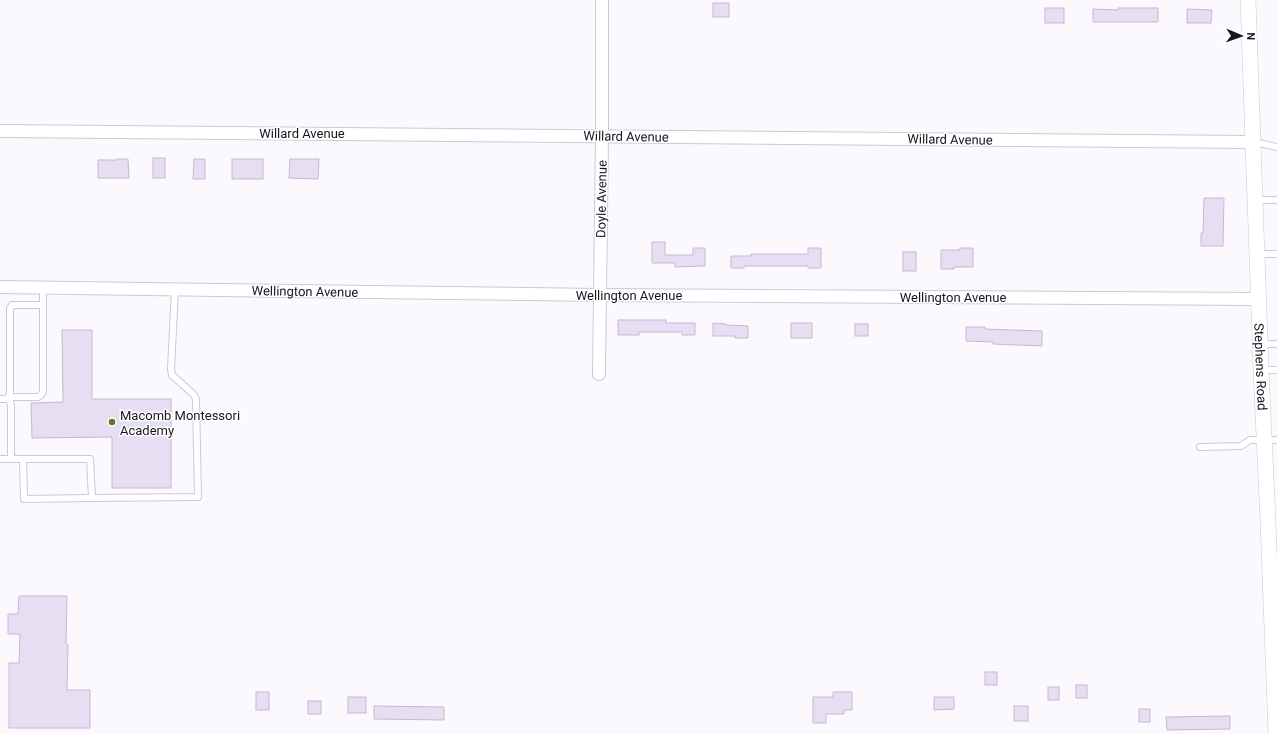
<svg xmlns="http://www.w3.org/2000/svg" width="1277" height="734" font-family="Roboto,sans-serif">
  <style>
    .building { fill: #e7def3; stroke: #c4bacf }
    .lines { fill: none; stroke-linecap: round; stroke-linejoin: round }
    .service-casing { stroke: #d0c6db; stroke-width: 8 }
    .minor-casing { stroke: #d0c6db; stroke-width: 14 }
    .tertiary-casing { stroke: #d0c6db; stroke-width: 16 }
    .service { stroke: #fff; stroke-width: 6 }
    .minor { stroke: #fff; stroke-width: 12 }
    .tertiary { stroke: #fff; stroke-width: 15 }
    .poi-dot { fill: #5e782b; stroke: #fff; stroke-width: 1.5 }
    .labels { text-anchor: middle; stroke-width: 3; stroke-linejoin: round; paint-order: stroke }
    .street-label { font-size: 13px; fill: #18151c; stroke: #fff }
    .poi-label { font-size: 13px; fill: #18151c; stroke: #fff; text-anchor: start }
  </style>
  <rect width="100%" height="100%" fill="#fbf9fd"/>
  <g class="building">
    <rect x="713" y="3" width="16" height="14"/>
    <rect x="1045" y="8" width="19" height="15"/>
    <path d="M 1118,8 L 1158,8 L 1158,22 L 1093,22 L 1093,9 L 1118,10 Z"/>
    <path d="M 1187,9 L 1212,10 L 1211,23 L 1187,23 Z"/>
    <rect x="153" y="158" width="12" height="20"/>
    <path d="M 117,159 L 128,159 L 129,178 L 98,178 L 98,160 L 117,160 Z"/>
    <path d="M 194,159 L 205,159 L 205,179 L 193,179 Z"/>
    <rect x="232" y="159" width="31" height="20"/>
    <path d="M 290,159 L 319,159 L 318,179 L 289,178 Z"/>
    <path d="M 1204,198 L 1224,198 L 1223,246 L 1201,246 L 1201,233 L 1203,233 Z"/>
    <path d="M 652,242 L 665,242 L 665,255 L 693,255 L 693,248 L 705,248 L 705,266 L 675,267 L 675,263 L 652,263 Z"/>
    <path d="M 808,248 L 821,248 L 821,268 L 808,268 L 808,266 L 744,266 L 744,268 L 731,268 L 731,256 L 751,256 L 751,254 L 808,254 Z"/>
    <path d="M 960,248 L 973,248 L 973,267 L 954,267 L 954,269 L 941,269 L 941,250 L 960,250 Z"/>
    <rect x="903" y="252" width="13" height="19"/>
    <path d="M 618,320 L 666,320 L 666,323 L 695,323 L 695,335 L 682,335 L 682,332 L 639,332 L 639,335 L 618,335 Z"/>
    <path d="M 713,323 L 726,324 L 726,325 L 748,326 L 748,338 L 735,338 L 735,336 L 713,336 Z"/>
    <rect x="791" y="323" width="21" height="15"/>
    <rect x="855" y="324" width="13" height="12"/>
    <path d="M 966,327 L 985,327 L 985,329 L 1042,331 L 1042,346 L 993,344 L 993,342 L 966,341 Z"/>
    <path d="M 62,330 L 92,330 L 92,399 L 171,399 L 171,488 L 112,488 L 112,437 L 32,438 L 31,403 L 63,402 Z"/>
    <path d="M 19,596 L 67,596 L 66,644 L 68,645 L 67,690 L 90,690 L 90,728 L 9,728 L 9,663 L 19,663 L 20,634 L 8,634 L 8,614 L 18,614 Z"/>
    <rect x="985" y="672" width="12" height="13"/>
    <rect x="1076" y="685" width="11" height="13"/>
    <rect x="1048" y="687" width="11" height="13"/>
    <rect x="256" y="692" width="13" height="18"/>
    <path d="M 833,692 L 852,692 L 852,710 L 844,710 L 844,714 L 826,714 L 826,723 L 813,723 L 813,697 L 833,697 Z"/>
    <rect x="348" y="697" width="18" height="16"/>
    <path d="M 934,697 L 954,697 L 954,709 L 934,710 Z"/>
    <rect x="308" y="701" width="13" height="13"/>
    <path d="M 374,706 L 444,707 L 444,720 L 374,719 Z"/>
    <rect x="1014" y="706" width="14" height="15"/>
    <rect x="1139" y="709" width="11" height="13"/>
    <path d="M 1230,716 L 1230,729 L 1167,730 L 1166,717 Z"/>
  </g>
  <g class="lines">
    <defs>
      <g id="service">
        <path d="M 1254,142 L 1277,147"/>
        <path d="M 1255,200 L 1277,200"/>
        <path d="M 1257,254 L 1277,254"/>
        <path d="M 1261,344 L 1277,344"/>
        <path d="M 1261,370 L 1277,370"/>
        <path d="M 0,399 L 6,399 L 9,397 L 10,394 L 10,309 L 12,305 L 43,305"/>
        <path d="M 1200,447 L 1241,446 L 1250,440 L 1277,440"/>
        <path d="M 0,459 L 23,459 L 24,499 L 92,498"/>
        <path d="M 11,459 L 11,406 L 9,397 L 38,397 L 40,396 L 43,392 L 43,288"/>
        <path d="M 23,459 L 90,459 L 92,498 L 198,497 L 196,399 L 194,395 L 172,375 L 171,369 L 175,289"/>
      </g>
      <g id="minor">
        <path d="M 0,131 L 1253,142"/>
        <path d="M 0,287 L 599,295 L 1258,299"/>
        <path d="M 599,374 L 602,135 L 602,0"/>
      </g>
      <g id="tertiary">
        <path id="s1" d="M 1248,0 L 1261,370 L 1268,522 L 1276,734"/>
      </g>
    </defs>
    <use href="#service" class="service-casing"/>
    <use href="#minor" class="minor-casing"/>
    <use href="#tertiary" class="tertiary-casing"/>
    <use href="#service" class="service"/>
    <use href="#minor" class="minor"/>
    <use href="#tertiary" class="tertiary"/>
  </g>
  <circle class="poi-dot" cx="112" cy="422" r="4"/>
  <g class="labels">
    <g class="street-label">
      <text x="302" y="138">Willard Avenue</text>
      <text transform="translate(626 136) rotate(1)" y="5">Willard Avenue</text>
      <text transform="translate(950 139) rotate(1)" y="5">Willard Avenue</text>
      <text transform="translate(601 199) rotate(-89)" y="5">Doyle Avenue</text>
      <text transform="translate(305 291) rotate(1)" y="5">Wellington Avenue</text>
      <text x="629" y="300">Wellington Avenue</text>
      <text x="953" y="302">Wellington Avenue</text>
      <text dy="5" stroke="none"><textPath href="#s1" startOffset="367">Stephens Road</textPath></text>
    </g>
    <g class="poi-label">
      <text x="120" y="420">Macomb Montessori<tspan x="120" dy="15">Academy</tspan></text>
    </g>
  </g>
  <g transform="translate(1241 36) rotate(92)" stroke="#ffffff" stroke-width="3" paint-order="stroke">
  <path d="M0-3L7 15L0 10L-7 15Z" fill="#18151c"/>
  <text y="-6" font-size="11" font-weight="bold" text-anchor="middle" fill="#18151c">N</text>
  </g>
</svg>
